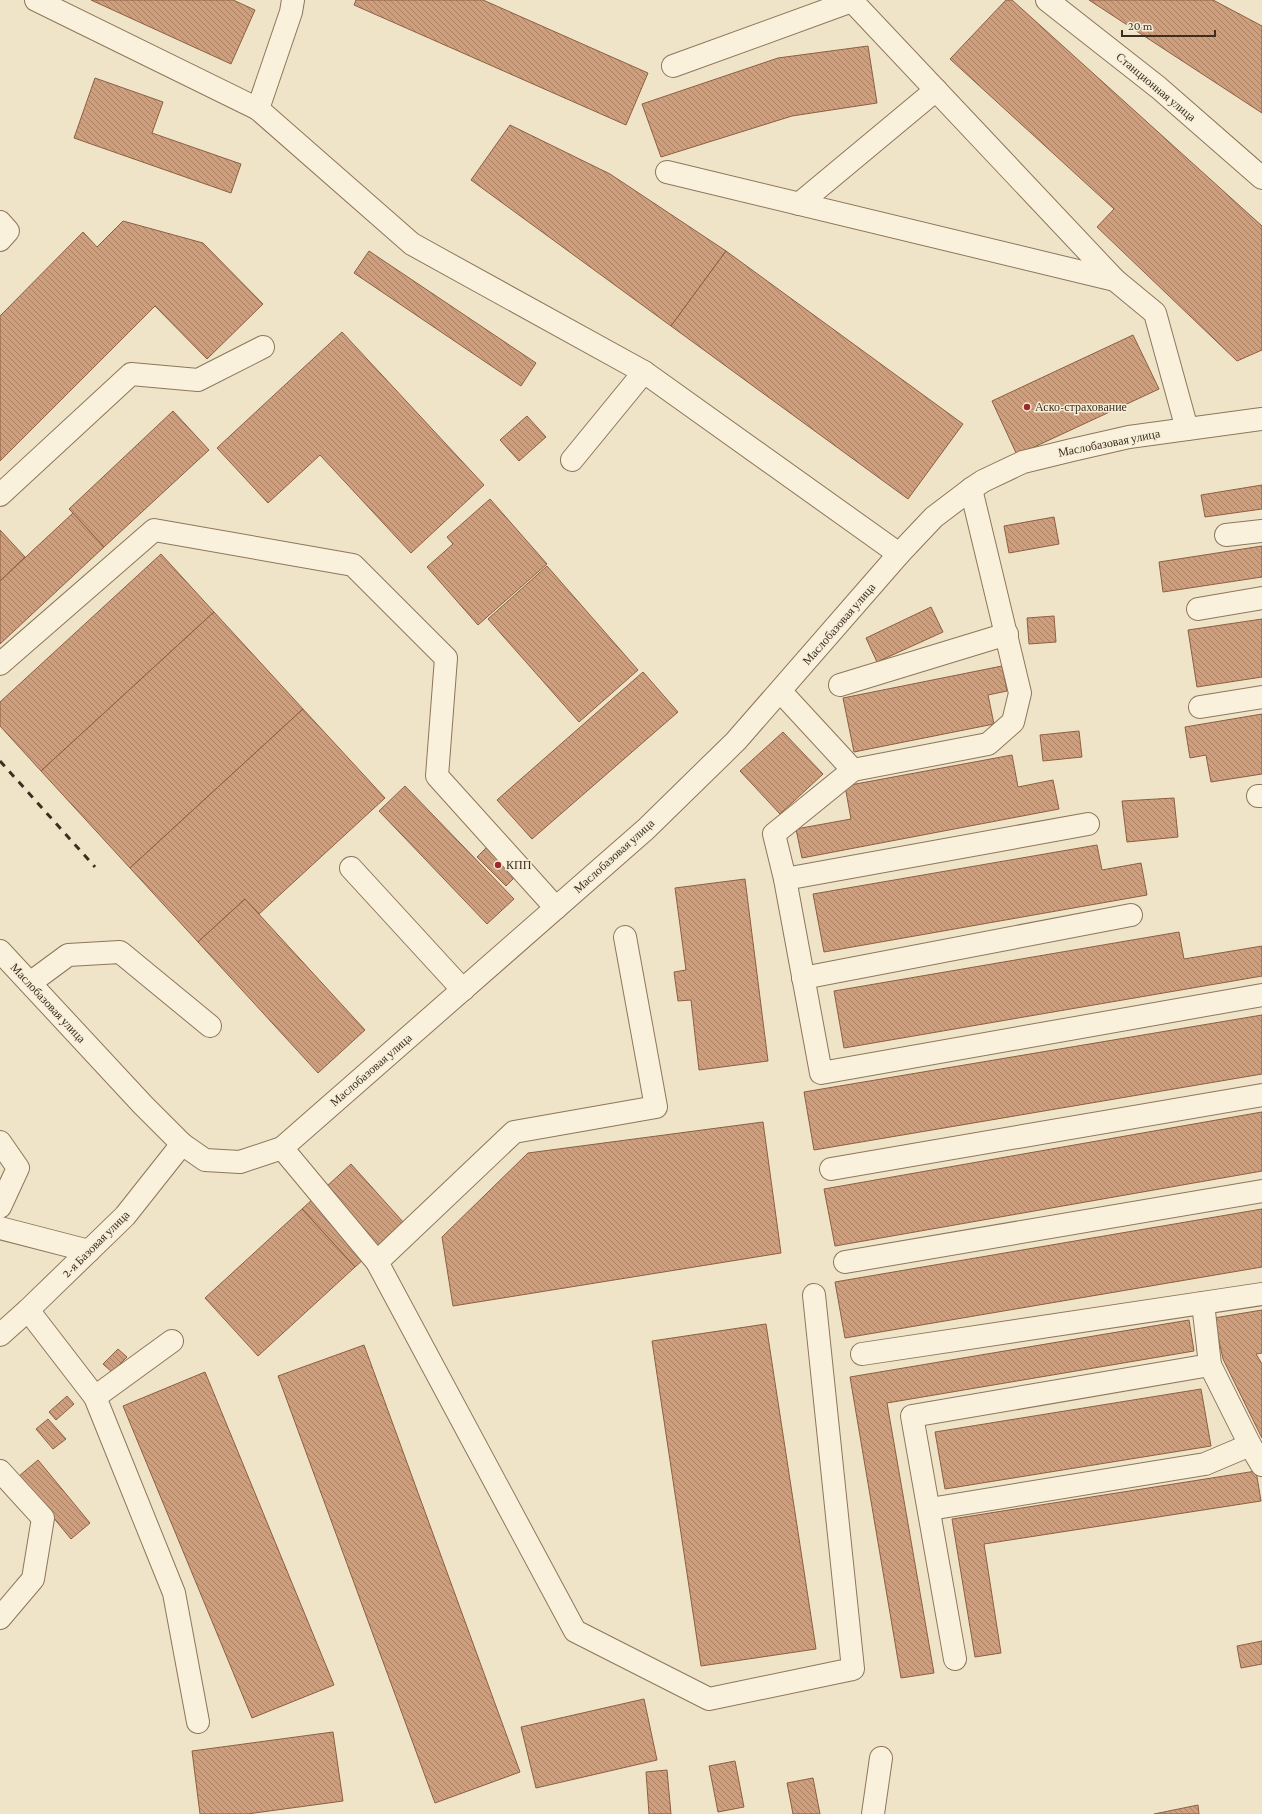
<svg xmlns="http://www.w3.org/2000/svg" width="1262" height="1814" font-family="'Crimson Pro',serif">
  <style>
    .building { fill: url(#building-back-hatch); stroke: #8d5f41 }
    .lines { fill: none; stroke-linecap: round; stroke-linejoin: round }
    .minor-casing { stroke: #8d765c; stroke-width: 24 }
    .minor { stroke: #faf1dc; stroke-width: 22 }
    .rail { stroke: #3d2e20; stroke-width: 3; stroke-dasharray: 7 7; stroke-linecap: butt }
    .poi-dot { fill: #9e2a2b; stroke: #f7eed8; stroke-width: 1.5 }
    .labels { text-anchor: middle; stroke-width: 3; stroke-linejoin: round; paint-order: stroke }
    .street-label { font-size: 12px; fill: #3d2e20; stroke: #f7eed8 }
    .poi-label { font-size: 12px; fill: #3d2e20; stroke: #f7eed8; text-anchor: start }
  </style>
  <defs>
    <pattern id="building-back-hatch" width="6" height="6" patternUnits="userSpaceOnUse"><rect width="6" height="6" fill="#cf9f7d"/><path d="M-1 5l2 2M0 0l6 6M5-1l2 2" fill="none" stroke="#a98266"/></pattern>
  </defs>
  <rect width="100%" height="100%" fill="#f0e4c8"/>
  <g class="building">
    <path d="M 91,0 L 233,0 L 255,10 L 231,64 Z"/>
    <path d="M 356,0 L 483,0 L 648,73 L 626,125 L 354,5 Z"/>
    <path d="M 1006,0 L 1012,0 L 1262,226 L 1262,350 L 1237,361 L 1097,227 L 1114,209 L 950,59 Z"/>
    <path d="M 1089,0 L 1213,0 L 1262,26 L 1262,113 Z"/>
    <path d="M 868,46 L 877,103 L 792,116 L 661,157 L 642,104 L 778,58 Z"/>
    <path d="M 95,78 L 163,102 L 152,133 L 241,164 L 231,193 L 74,138 Z"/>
    <path d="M 510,125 L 610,174 L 726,251 L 671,326 L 471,180 Z"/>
    <path d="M 123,221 L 203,243 L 263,304 L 207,359 L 155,306 L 0,461 L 0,316 L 83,232 L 97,247 Z"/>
    <path d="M 369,251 L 536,363 L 521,386 L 354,273 Z"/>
    <path d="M 726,251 L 963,424 L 908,499 L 671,326 Z"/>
    <path d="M 342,332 L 484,485 L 411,553 L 320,455 L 268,503 L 217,448 Z"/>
    <path d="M 1133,335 L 1159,389 L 1017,455 L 992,401 Z"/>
    <path d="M 173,411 L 209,450 L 104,547 L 69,509 Z"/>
    <path d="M 527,416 L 546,437 L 519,461 L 500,440 Z"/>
    <path d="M 1262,485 L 1262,509 L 1205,517 L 1201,495 Z"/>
    <path d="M 490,499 L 547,564 L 478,625 L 427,567 L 453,544 L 447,537 Z"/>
    <path d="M 73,513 L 104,547 L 0,644 L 0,581 Z"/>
    <path d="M 1054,517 L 1059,544 L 1009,553 L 1004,526 Z"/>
    <path d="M 0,530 L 25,557 L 0,581 Z"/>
    <path d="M 1262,546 L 1262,577 L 1163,592 L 1159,562 Z"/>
    <path d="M 161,554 L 214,612 L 41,771 L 0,726 L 0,702 Z"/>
    <path d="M 547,566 L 638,670 L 579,722 L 488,619 Z"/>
    <path d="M 931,607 L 943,632 L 877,662 L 866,638 Z"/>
    <path d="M 214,612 L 303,709 L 130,868 L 41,771 Z"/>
    <path d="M 1054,616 L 1056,642 L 1029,644 L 1027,618 Z"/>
    <path d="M 1262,619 L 1262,677 L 1197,687 L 1188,630 Z"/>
    <path d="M 1002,666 L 1007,691 L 988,695 L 994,724 L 854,752 L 843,698 Z"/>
    <path d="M 643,672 L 678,712 L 532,839 L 497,800 Z"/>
    <path d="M 303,709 L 385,798 L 259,914 L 245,899 L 198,942 L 130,868 Z"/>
    <path d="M 1262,714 L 1262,774 L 1211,782 L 1206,755 L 1190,758 L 1185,727 Z"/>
    <path d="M 1079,731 L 1082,757 L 1043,761 L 1040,735 Z"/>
    <path d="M 783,732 L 823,774 L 780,814 L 740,771 Z"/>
    <path d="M 1012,755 L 1018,787 L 1053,780 L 1059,809 L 802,858 L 796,829 L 851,819 L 845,786 Z"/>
    <path d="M 405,786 L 514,899 L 487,924 L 379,811 Z"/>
    <path d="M 1174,798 L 1178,837 L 1127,842 L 1122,801 Z"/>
    <path d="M 489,845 L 518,874 L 506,886 L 477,857 Z"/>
    <path d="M 1097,845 L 1102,870 L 1141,863 L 1147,895 L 824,952 L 813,894 Z"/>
    <path d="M 745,879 L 768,1061 L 699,1070 L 691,1000 L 678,1001 L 674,972 L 686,970 L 675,888 Z"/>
    <path d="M 245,899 L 365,1030 L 318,1073 L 198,942 Z"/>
    <path d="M 1179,932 L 1184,959 L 1262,946 L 1262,976 L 844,1048 L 834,991 Z"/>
    <path d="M 1262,1015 L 1262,1074 L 814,1150 L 804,1092 Z"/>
    <path d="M 1262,1112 L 1262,1171 L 835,1246 L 824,1189 Z"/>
    <path d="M 763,1122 L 781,1253 L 453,1306 L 442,1237 L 528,1153 Z"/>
    <path d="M 351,1164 L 404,1223 L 355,1267 L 302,1209 Z"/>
    <path d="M 302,1209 L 355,1267 L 258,1356 L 205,1298 Z"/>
    <path d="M 1262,1209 L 1262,1267 L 845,1338 L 835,1282 Z"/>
    <path d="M 1262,1310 L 1262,1353 L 1256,1354 L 1262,1364 L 1262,1438 L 1223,1359 L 1214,1318 Z"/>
    <path d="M 1189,1320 L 1194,1351 L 887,1403 L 934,1673 L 901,1678 L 850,1377 Z"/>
    <path d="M 766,1324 L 816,1649 L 701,1666 L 652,1341 Z"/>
    <path d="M 364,1345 L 520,1772 L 435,1803 L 278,1376 Z"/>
    <path d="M 118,1349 L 127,1357 L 112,1372 L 103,1364 Z"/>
    <path d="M 205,1372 L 334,1685 L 252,1718 L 123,1406 Z"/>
    <path d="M 1201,1389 L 1211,1446 L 945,1489 L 935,1432 Z"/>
    <path d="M 67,1396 L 74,1404 L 56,1420 L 49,1412 Z"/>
    <path d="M 48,1419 L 66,1439 L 53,1449 L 36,1429 Z"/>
    <path d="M 38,1460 L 90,1523 L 71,1539 L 19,1476 Z"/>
    <path d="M 1256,1471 L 1261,1501 L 984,1544 L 1001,1653 L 975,1657 L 952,1519 Z"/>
    <path d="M 1262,1641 L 1262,1664 L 1241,1668 L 1237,1646 Z"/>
    <path d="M 644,1699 L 657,1760 L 536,1788 L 521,1727 Z"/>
    <path d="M 333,1732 L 343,1801 L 247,1814 L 200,1814 L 192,1751 Z"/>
    <path d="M 735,1761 L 744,1807 L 718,1812 L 709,1766 Z"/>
    <path d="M 667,1770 L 671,1814 L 649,1814 L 646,1772 Z"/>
    <path d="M 813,1778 L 820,1814 L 793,1814 L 787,1783 Z"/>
    <path d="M 1198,1805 L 1199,1814 L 1154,1814 Z"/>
  </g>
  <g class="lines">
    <defs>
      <g id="minor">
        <path d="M 36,0 L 258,109 L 412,244 L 644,372 L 899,554"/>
        <path d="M 1047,0 L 1159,88 L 1262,178"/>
        <path d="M 673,66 L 852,1 L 1115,280"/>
        <path d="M 258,109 L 291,12 L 293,0"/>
        <path d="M 667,172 L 1115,280 L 1155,313 L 1187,429"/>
        <path d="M 799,204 L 936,90"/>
        <path d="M 0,222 L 8,231 L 0,240"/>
        <path d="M 572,460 L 644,372"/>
        <path d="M 0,495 L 131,374 L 198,380 L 263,347"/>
        <path d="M 1226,535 L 1262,531"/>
        <path d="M 1198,609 L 1262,598"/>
        <path d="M 0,664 L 154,530 L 353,565 L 446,658 L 437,776 L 556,908"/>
        <path d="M 840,685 L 1007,634"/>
        <path d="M 781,692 L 853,770 L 988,744 L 1013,722 L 1020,693 L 971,489"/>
        <path d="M 1200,707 L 1262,697"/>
        <path d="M 1258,796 L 1262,796"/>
        <path d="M 1088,824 L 785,879 L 821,1073 L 1262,995"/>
        <path d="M 351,868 L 463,990"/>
        <path d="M 785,879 L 774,834 L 853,770"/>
        <path d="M 0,951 L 143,1105 L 182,1144 L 205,1160 L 240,1162 L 282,1148 L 646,829 L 736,741 L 899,554 L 934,517 L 971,489 L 983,481 L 1023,462 L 1072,450 L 1129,437 L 1262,419"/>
        <path d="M 803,978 L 1131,915"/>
        <path d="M 30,983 L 68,955 L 120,952 L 210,1026"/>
        <path d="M 0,1142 L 18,1168 L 0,1207"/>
        <path d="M 282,1148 L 377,1262 L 575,1631 L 709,1699 L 853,1669 L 814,1295"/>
        <path d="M 831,1169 L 1262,1095"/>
        <path d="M 0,1228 L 89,1251"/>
        <path d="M 377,1262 L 514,1132 L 656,1107 L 625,937"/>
        <path d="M 845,1262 L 1262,1191"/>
        <path d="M 28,1310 L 95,1397 L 174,1593 L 198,1722"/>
        <path d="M 0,1335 L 28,1310 L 125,1216 L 182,1144"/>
        <path d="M 862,1354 L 1262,1294"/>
        <path d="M 95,1397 L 172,1341"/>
        <path d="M 1250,1445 L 1262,1465"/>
        <path d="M 0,1471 L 43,1518 L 33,1579 L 0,1618"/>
        <path d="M 930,1509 L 1205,1464 L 1250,1445 L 1210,1365 L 1203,1303"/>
        <path d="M 955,1659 L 912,1416 L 1210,1365"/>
        <path d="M 873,1814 L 881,1758"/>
      </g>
    </defs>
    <use href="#minor" class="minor-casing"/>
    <use href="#minor" class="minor"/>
    <path class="rail" d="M 0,761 L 95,867"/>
  </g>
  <g class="poi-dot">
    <circle cx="1027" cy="407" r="4"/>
    <circle cx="498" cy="865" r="4"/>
  </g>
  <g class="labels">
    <g class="street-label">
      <text transform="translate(1156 87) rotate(40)" y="4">Станционная улица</text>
      <text transform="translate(1109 443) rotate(-11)" y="4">Маслобазовая улица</text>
      <text transform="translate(839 624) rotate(-49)" y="4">Маслобазовая улица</text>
      <text transform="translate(614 856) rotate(-42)" y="4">Маслобазовая улица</text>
      <text transform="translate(48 1003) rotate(47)" y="4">Маслобазовая улица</text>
      <text transform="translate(371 1070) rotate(-41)" y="4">Маслобазовая улица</text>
      <text transform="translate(96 1244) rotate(-45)" y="4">2-я Базовая улица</text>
    </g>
    <g class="poi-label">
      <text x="1035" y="411">Аско-страхование</text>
      <text x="506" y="869">КПП</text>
    </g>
  </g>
  <path d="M1122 30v6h93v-6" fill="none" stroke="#3d2e20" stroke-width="2"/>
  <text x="1128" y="30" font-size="12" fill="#3d2e20" stroke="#f7eed8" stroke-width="3" paint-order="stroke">20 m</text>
</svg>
